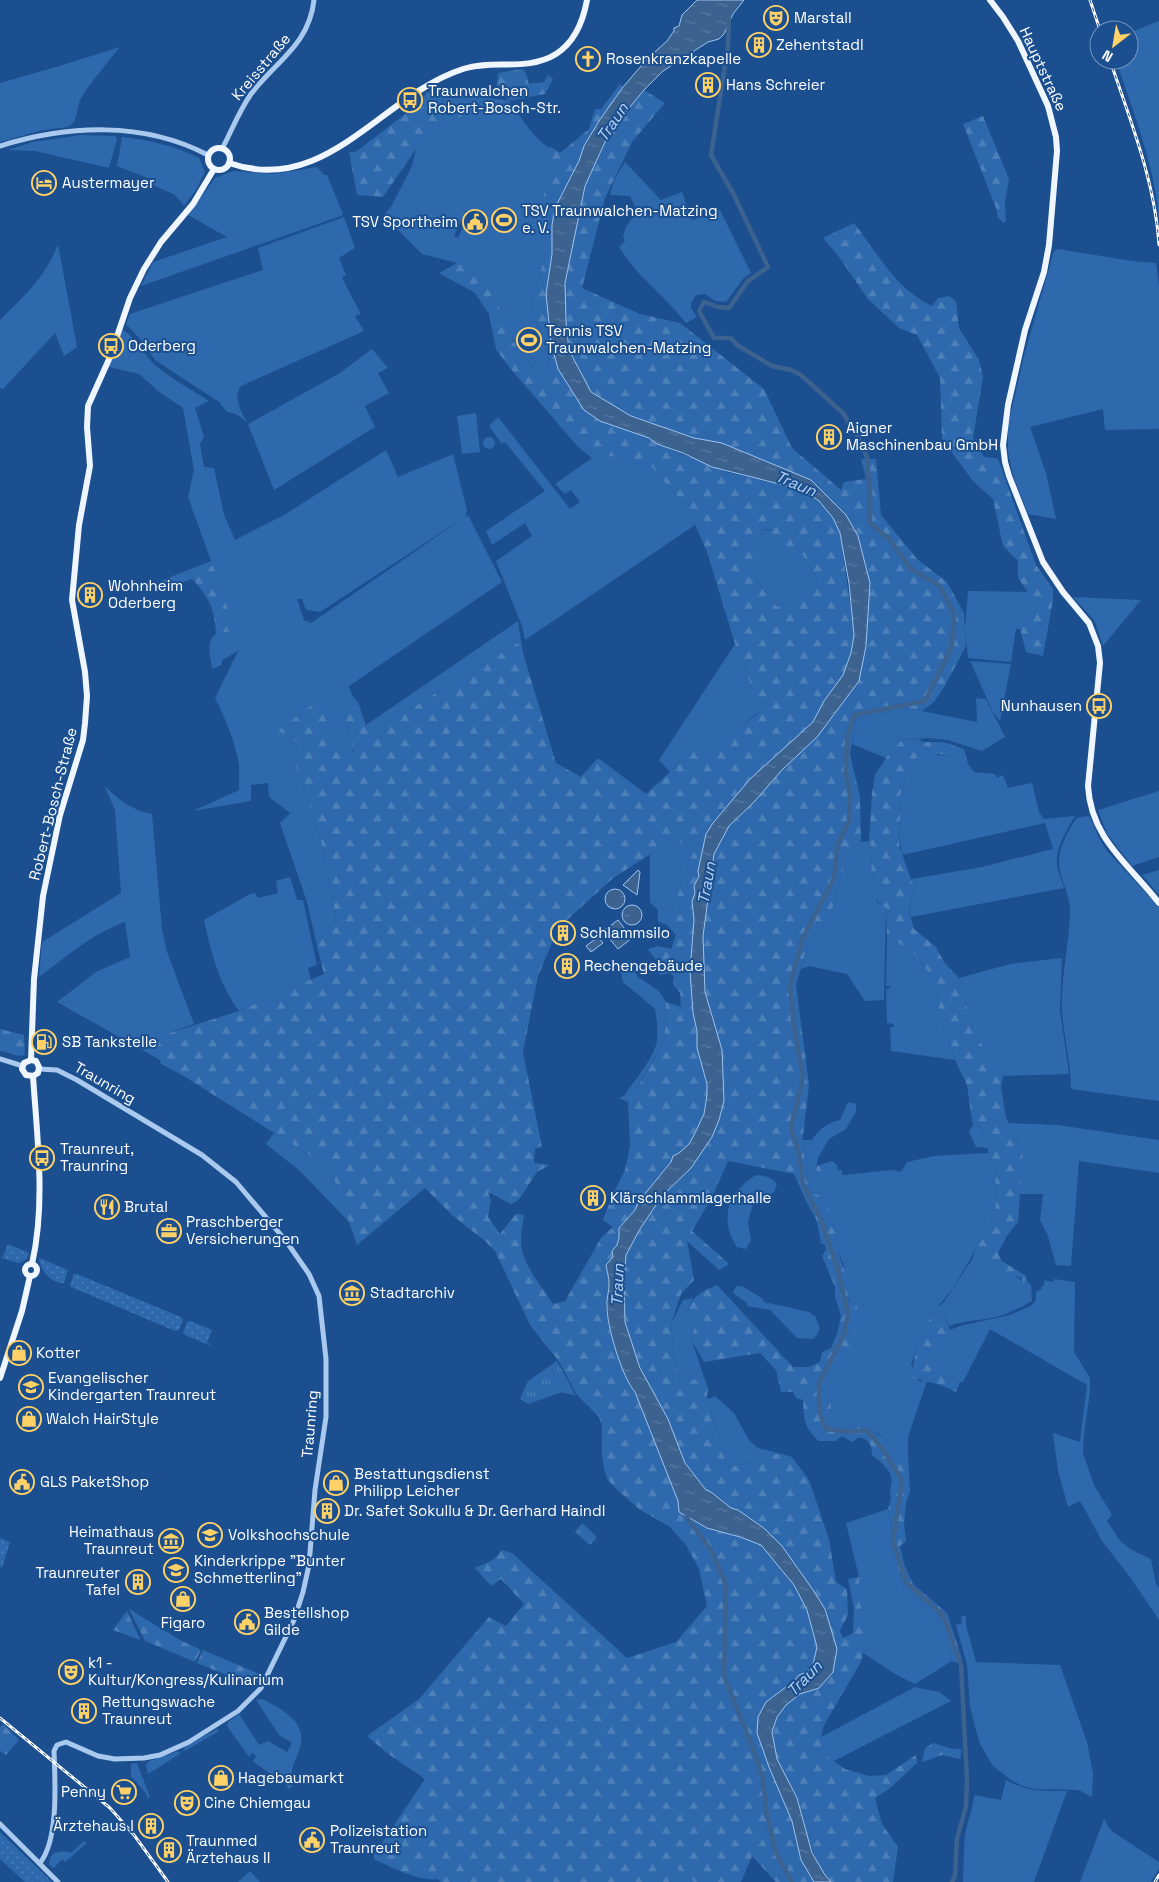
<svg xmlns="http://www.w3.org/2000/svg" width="1159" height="1882" font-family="'Space Grotesk',sans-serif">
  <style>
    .grass { fill: #2e69ad; fill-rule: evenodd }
    .forest { fill: url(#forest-firs); fill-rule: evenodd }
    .park { fill: url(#park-tufts) }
    .garden { fill: url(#garden-dots) }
    .water { fill: url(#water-ripples); stroke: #9cc4f0 }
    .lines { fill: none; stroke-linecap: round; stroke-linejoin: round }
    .canal { stroke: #3c6290; stroke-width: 4.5 }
    .minor { stroke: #a9c9ee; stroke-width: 5 }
    .major { stroke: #f0f6ff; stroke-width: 6 }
    .rail-casing { stroke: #fff; stroke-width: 3 }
    .rail { stroke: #1b4f8f; stroke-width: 1; stroke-dasharray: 4; stroke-linecap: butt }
    .labels { text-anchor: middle; stroke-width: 4; stroke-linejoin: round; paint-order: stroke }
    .poi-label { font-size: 15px; fill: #fff; stroke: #1b4f8f; text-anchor: start }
    .street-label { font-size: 15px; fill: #fff; stroke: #1b4f8f }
    .water-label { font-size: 16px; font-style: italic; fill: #b5d3f5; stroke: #1b4f8f }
  </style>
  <defs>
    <pattern id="forest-firs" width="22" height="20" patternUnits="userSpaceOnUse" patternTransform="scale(1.25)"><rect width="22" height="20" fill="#2e69ad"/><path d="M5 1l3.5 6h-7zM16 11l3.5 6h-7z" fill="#4d80b9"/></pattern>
    <pattern id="park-tufts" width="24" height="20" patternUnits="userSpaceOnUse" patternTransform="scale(1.25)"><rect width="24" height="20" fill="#2e69ad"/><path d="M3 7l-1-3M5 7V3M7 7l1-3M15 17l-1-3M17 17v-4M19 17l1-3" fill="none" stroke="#4d80b9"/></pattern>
    <pattern id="garden-dots" width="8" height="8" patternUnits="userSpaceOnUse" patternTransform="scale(1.25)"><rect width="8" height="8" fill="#2e69ad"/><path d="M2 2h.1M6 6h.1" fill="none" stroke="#4d80b9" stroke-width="1.8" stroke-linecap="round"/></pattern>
    <pattern id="water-ripples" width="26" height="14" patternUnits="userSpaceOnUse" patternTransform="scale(1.25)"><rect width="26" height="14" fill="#3c6290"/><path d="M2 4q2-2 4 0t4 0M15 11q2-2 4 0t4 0" fill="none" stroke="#597aa1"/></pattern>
  </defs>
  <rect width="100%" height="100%" fill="#1b4f8f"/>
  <g class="grass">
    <path d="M 1159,21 L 1159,218 C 1154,163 1133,112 1116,60 L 1129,60 L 1129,33 Z"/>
    <path d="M 120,47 C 108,62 89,84 80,100 C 76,110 78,122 68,127 L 43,130 L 0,142 L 0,83 L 56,67 Z"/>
    <path d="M 506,100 L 509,101 C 519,113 537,146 553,148 L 543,177 L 546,252 L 533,297 L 534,316 L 545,340 L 551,372 L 540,377 L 457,263 L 422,254 L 384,216 L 392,205 L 412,166 L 416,149 L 454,119 L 493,105 L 498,106 ZM 466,210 L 470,212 L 458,238 L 454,236 Z"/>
    <path d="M 81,135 L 115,136 L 117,139 L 109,168 L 35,151 L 8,150 L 33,142 Z"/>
    <path d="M 122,137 C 150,140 175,146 199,158 L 205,172 L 196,190 L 184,206 L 175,195 L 151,184 L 153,180 L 117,166 Z"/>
    <path d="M 625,162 L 661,200 L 682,192 L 692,220 L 720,210 L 751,273 L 743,279 L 726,302 L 715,301 L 705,294 L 696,295 L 691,304 L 691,308 L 697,317 L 686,323 C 664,295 638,278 619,247 L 625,241 L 623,236 L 626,227 L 637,211 L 630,196 L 610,195 L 614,180 Z"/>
    <path d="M 317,167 L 324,175 L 327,175 L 343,214 L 341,216 L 141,286 L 153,262 L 227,237 L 188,215 L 215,178 L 233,171 L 274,174 Z"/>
    <path d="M 344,217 L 355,248 L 339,258 L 346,275 L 342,278 L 361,314 L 355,316 L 364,331 L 241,386 C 232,397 242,413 248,424 L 340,373 L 372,349 L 388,368 L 378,373 L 389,393 L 365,406 L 375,427 L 274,490 L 248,424 C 242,417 237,413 227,412 L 219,402 L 155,360 L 142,341 L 126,324 L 130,314 L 263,270 L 258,248 Z"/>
    <path d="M 58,244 L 77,347 L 64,356 L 55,333 L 3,389 L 0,388 L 0,320 C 25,295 45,278 58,244 Z"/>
    <path d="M 1058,249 L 1132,261 L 1156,263 L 1159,286 L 1159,429 L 1105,430 L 1103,409 L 1030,427 L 1046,473 L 1056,519 L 1028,514 L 1013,475 L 1008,452 L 1008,425 L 1024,356 L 1054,251 Z"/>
    <path d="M 124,330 C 137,341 144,355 156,366 C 172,379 192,390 209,401 L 195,408 L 204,436 L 200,444 L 204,467 L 214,468 L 224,515 L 235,540 L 284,515 L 386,450 L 398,477 L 453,454 L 467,510 L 465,517 L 320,612 L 306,610 L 302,599 L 297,599 L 304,620 L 311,623 L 468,515 L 502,582 L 349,686 L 352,695 L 358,702 L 343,711 L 354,751 L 342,755 L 279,731 L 291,737 L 299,745 L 293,760 L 310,803 L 322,846 L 336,918 L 322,939 L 316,942 L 307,902 L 280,823 L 290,813 L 269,797 L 268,783 L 251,785 L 251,801 L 193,811 L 239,790 C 239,782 239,774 239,766 C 236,743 225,718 215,698 L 238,651 L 222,660 L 222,665 L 212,669 C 211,659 205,641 216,634 C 220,631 230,631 235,630 L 197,570 L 192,579 L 153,592 L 163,580 L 211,561 L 188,497 L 194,470 L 183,408 L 158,391 L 139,374 L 109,367 L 114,353 L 117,354 L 119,349 L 116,348 L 122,331 Z"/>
    <path d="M 476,413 L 480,452 L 462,454 L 457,416 Z"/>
    <path d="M 498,417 L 570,509 L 580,502 L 571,490 L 565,494 L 555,484 L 592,458 L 579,448 L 652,467 L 688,509 L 695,525 L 525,640 L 522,626 L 496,561 L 532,536 L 525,523 L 492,545 L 486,531 L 545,491 L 505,442 L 502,444 L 489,426 Z"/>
    <circle cx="489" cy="443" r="6"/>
    <path d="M 761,529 L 771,531 L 796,543 L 819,582 L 777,607 L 751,572 L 750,549 L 760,543 Z"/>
    <path d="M 968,591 L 1028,592 L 1038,607 L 1020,629 L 1016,629 L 1011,662 L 968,658 L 965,629 Z"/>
    <path d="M 1073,597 L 1141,600 L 1103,646 L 1094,620 Z"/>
    <path d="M 518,621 L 521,641 L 369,734 L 366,725 Z"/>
    <path d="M 735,644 L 761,710 L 701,758 L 687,752 L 670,772 L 659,760 Z"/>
    <path d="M 970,661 L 1011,664 L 1000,721 L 993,712 Z"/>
    <path d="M 976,698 L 986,699 L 1005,737 L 982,751 L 948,740 L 928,738 L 902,740 L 886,758 L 852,744 L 856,719 L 906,708 L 977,722 Z"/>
    <path d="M 928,754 L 949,756 L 968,771 L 996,778 L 1003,775 L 1008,788 L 1032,783 L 1039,812 L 1044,819 L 1075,816 C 1067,830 1055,848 1057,865 C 1058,872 1062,880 1064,888 L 911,917 C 906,901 918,895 911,879 L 982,867 L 1053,849 L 1045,823 L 902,855 L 898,829 L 901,813 L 899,799 L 907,772 L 912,762 L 918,757 Z"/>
    <path d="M 104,785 C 118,800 132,810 152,814 L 162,929 L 167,952 L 194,1024 L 160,1036 L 157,1051 L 160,1060 L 57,1002 L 96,972 L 130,957 L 125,922 C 93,933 66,957 39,977 L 42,942 L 121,893 L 115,810 Z"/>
    <path d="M 1159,791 L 1159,857 L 1132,866 L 1107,834 L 1098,810 Z"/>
    <path d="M 1086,816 L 1090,817 L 1099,838 L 1107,851 L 1159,907 L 1159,1101 L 1071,1089 C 1071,1062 1063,1035 1062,1008 C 1061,976 1069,945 1070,913 C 1071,895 1060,881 1059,864 C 1058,849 1068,830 1077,818 Z"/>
    <path d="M 675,838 L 693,852 L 667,925 L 658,922 L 658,910 L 650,902 L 650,854 Z"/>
    <path d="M 869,841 L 872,849 L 871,875 L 874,877 L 877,902 L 886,908 L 884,1000 L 865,1001 L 847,974 L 809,966 L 801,969 L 809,941 L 829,921 L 847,855 L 861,842 Z"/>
    <path d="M 1159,870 L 1159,895 L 1142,875 Z"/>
    <path d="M 290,877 L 297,900 L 303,900 L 317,965 L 308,968 L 311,980 L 239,1011 C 219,984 211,952 204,920 L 250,894 L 255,893 L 258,898 L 278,893 L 276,881 Z"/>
    <path d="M 887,935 L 903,946 L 909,948 L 925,967 L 936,990 L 941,1020 L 955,1060 L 891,1051 L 890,1027 L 894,1027 L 893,1024 L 887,1023 L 886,989 L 890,988 L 890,986 L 886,986 Z"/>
    <path d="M 1062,958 L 1060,1010 L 1069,1074 L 1003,1076 L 1004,1072 L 974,1034 L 959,978 L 1010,964 Z"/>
    <path d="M 629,961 L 638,977 L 659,991 L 666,1002 L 664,1041 L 628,1102 L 619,1098 L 624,1096 C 633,1082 651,1062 656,1045 C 659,1034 657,1021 655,1009 L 623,982 L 620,966 Z"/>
    <path d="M 848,1102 L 856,1104 L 856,1112 L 846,1129 L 829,1139 L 818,1158 L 816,1170 L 838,1178 L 843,1175 L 892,1170 L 901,1172 L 907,1162 L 934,1156 L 990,1153 L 995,1170 L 996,1205 L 989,1228 L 975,1248 L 972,1256 L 953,1288 L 937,1308 L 944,1302 L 973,1258 L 984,1265 L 986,1263 C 989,1264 995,1263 998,1265 C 1002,1267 1022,1280 1024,1283 L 1026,1276 L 1028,1283 L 1031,1284 L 1032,1301 C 1020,1308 1009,1313 996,1317 C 979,1321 966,1320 949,1326 L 942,1311 L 932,1314 L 911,1364 L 919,1381 L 927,1381 L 908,1437 L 908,1454 L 896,1454 L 884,1437 L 860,1422 L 844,1428 L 836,1417 L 832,1416 L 830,1395 L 824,1382 C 839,1363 850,1343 859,1321 L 847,1295 L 844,1265 L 837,1250 L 836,1229 L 832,1222 L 832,1212 L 811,1194 L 802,1144 L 802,1140 L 812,1140 C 819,1129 827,1123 840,1120 Z"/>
    <path d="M 971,1114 L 979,1124 L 988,1148 L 976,1147 L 969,1132 L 973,1125 Z"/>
    <path d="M 1008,1123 L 1058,1125 L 1159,1140 L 1159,1173 L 1079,1161 L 1071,1266 L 1056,1265 L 1048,1236 L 1040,1220 L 1043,1194 L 1019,1194 L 1023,1154 Z"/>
    <path d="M 274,1133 L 330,1168 L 349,1222 L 300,1171 L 266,1144 Z"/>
    <path d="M 756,1175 C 765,1176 771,1176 777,1184 L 774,1192 L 753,1204 L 748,1222 L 751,1240 L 746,1249 L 737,1247 C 719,1219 727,1192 756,1175 Z"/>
    <path d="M 1054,1279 L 1075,1282 L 1074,1352 L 1090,1378 L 1090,1392 L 1084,1433 L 1083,1453 L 1094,1485 L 1112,1515 L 1107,1521 L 1121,1542 L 1132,1550 L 1151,1559 L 1156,1584 L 1159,1588 L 1159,1620 L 1130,1577 L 1102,1541 L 1080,1501 L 1068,1507 L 1058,1471 L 1053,1433 L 1080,1442 L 1087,1385 L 990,1329 L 963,1382 L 960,1382 L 931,1372 L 930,1363 L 950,1330 L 960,1326 L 1010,1315 L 1031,1306 L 1036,1300 L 1036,1292 L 1042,1289 L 1041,1286 L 1044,1286 L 1044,1280 L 1053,1282 Z"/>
    <path d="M 736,1286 L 742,1286 L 763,1299 L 764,1302 L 809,1312 L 815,1316 L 820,1328 L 817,1335 L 813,1339 L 797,1338 L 770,1310 L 747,1306 L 747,1303 L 733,1293 Z"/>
    <path d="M 693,1298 L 688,1309 L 694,1328 L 692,1341 L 704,1377 L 680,1383 L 674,1354 L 671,1324 L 683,1300 Z"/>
    <path d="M 715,1396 L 734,1413 L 749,1440 L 758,1448 L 778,1453 L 761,1461 L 727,1467 L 708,1399 Z"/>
    <path d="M 888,1509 L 891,1517 L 892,1531 L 889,1546 L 901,1575 L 903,1593 L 912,1594 L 933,1616 L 941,1621 L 945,1629 L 952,1661 L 915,1684 L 897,1675 L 863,1653 L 859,1577 L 846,1523 Z"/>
    <path d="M 961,1616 L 966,1616 L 966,1625 L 976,1662 L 1060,1665 L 1087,1742 L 1093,1773 L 1092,1797 L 1079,1790 L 1035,1789 L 1022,1786 L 1011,1780 L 993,1766 L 980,1744 L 976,1730 L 970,1707 L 967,1665 L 956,1625 L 962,1623 Z"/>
    <path d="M 915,1687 L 939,1692 L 951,1701 L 834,1761 L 829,1758 L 820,1742 L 821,1737 Z"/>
    <path d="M 262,1699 C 280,1708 308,1721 300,1747 C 295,1765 290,1765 292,1786 L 289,1789 L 285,1784 L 255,1763 L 253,1761 L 256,1756 L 252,1753 L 249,1757 L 227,1726 L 228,1722 L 239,1714 L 259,1745 L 268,1741 L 287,1752 L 292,1743 L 279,1735 L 256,1700 Z"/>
    <path d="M 217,1729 L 219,1731 L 185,1751 L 183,1748 Z"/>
    <path d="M 179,1751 L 180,1754 L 148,1774 L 146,1765 L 149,1761 Z"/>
    <path d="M 137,1763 L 150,1797 L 148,1799 L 145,1792 L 131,1776 L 131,1764 Z"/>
    <path d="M 1006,1780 C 1028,1792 1043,1791 1067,1791 L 1034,1882 L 963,1882 C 964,1865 963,1847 966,1830 C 969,1818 973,1808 974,1795 L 1001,1800 Z"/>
    <path d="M 1104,1819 L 1110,1829 L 1116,1834 L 1159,1862 L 1159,1869 L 1151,1882 L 1080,1882 Z"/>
    <path d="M 84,1841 L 87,1843 L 65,1862 L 62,1859 L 54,1868 L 49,1865 C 49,1851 60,1850 71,1853 Z"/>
    <path d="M 674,1867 L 694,1882 L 669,1882 Z"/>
    <path d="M 250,1871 L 260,1882 L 238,1882 Z"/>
  </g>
  <g class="forest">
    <path d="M 522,69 L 525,71 L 529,84 L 544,82 L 548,75 L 553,79 L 545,94 L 509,101 L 497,88 L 498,73 Z"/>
    <path d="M 620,84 L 623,87 L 584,146 L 579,161 L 555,209 L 552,225 L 552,254 L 546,294 L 551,342 L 555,357 L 612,425 L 649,438 L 657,444 L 726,472 L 803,490 L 819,501 L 833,518 L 840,533 L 852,617 L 854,635 L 851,653 L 843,675 L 825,701 L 813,723 L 750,779 L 713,823 L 706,834 L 698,871 L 699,876 L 694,886 L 695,893 L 692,901 L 694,920 L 690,971 L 693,1013 L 697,1031 L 697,1048 L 707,1084 L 707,1095 L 704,1114 L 695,1133 L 689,1144 L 679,1153 L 673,1156 L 671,1162 L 639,1201 L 635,1210 L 619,1227 L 619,1238 L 617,1245 L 612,1251 L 613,1257 C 604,1265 609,1276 608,1286 C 608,1294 606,1301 606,1309 C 608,1330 622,1377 635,1392 L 669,1476 L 678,1501 L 678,1509 L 687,1518 L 707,1528 L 740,1537 L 761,1545 L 794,1585 L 807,1610 L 817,1647 L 813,1664 L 807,1672 L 799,1675 L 794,1681 L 766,1702 L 758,1717 L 757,1733 L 769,1767 L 792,1821 L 801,1860 L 814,1882 L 776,1882 L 752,1856 L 741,1882 L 694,1882 L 674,1867 L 669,1882 L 441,1882 L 437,1879 C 421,1882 390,1867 374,1859 L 374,1855 L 425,1779 L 387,1753 L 367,1736 L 419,1699 L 489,1617 L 506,1626 L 524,1604 L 501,1579 L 491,1586 L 475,1568 L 493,1560 L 502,1550 L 512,1553 L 627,1658 L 676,1642 L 707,1606 L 699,1569 L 686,1545 L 670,1527 L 639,1509 L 614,1487 L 608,1480 L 605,1473 L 602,1456 L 602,1426 L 599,1417 L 577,1395 L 558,1360 L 530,1325 L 495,1251 L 485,1241 L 453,1216 L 425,1188 L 357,1245 L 330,1168 L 182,1075 L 161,1064 L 157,1051 L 160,1036 L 239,1011 L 324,974 L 316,942 L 322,939 L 336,918 L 322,846 L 310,803 L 293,760 L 299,745 L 291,737 L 278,731 L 317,701 L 342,755 L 354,751 L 343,711 L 358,702 L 369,734 L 521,641 L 523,653 L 556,763 L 581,777 L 598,758 L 646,794 L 670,772 L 687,752 L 687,744 L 693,742 L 700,749 L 701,757 L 761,711 L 735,644 L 707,552 L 688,509 L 652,467 L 579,448 L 509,367 L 496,349 L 489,314 L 475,293 L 439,273 L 457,263 L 488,280 L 513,341 L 540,377 L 551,372 L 545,340 L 534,316 L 533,297 L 546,252 L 543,177 L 553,148 L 560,153 L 589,129 L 595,109 L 601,109 ZM 761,529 L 771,530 L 772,551 L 791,553 L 796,544 L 819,582 L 777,607 L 751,572 L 752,563 L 759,559 L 757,552 L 751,552 L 750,549 L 760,543 ZM 675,838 L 693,852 L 667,925 L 676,935 L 671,949 L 658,946 L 648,949 L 658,963 L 655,968 L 660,975 L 670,973 L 674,977 C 670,986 676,986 680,993 C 681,997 680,1004 681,1007 L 666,1002 L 664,1041 L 641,1081 L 628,1100 L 630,1146 L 625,1170 L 612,1196 L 603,1220 L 613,1227 L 601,1238 L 565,1301 L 553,1304 C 542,1286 522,1265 521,1242 C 521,1233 523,1224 524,1215 L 516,1214 L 500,1234 L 488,1217 L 491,1200 L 488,1192 L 511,1204 L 518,1201 L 537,1172 L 550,1165 L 534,1163 L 535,1149 L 542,1147 L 523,1052 L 538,976 L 556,933 L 569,918 L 612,879 Z"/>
    <path d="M 644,90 L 665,103 L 632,142 L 605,198 L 582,288 L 640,314 L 680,323 L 764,389 L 792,448 L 841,490 L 844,482 L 866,479 L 861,459 L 876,459 L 881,515 L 918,560 L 947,582 L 964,613 L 966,646 L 946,684 L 934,702 L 922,711 L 906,708 L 856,719 L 850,754 L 860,797 L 861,842 L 847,855 L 829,921 L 809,941 L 796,985 L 809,1085 L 802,1144 L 811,1194 L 819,1195 L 832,1212 L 832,1222 L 836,1229 L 837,1250 L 852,1290 L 847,1296 L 850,1303 L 856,1302 C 857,1308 860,1317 859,1322 C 854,1344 837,1365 824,1382 L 830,1395 L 832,1416 L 836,1417 L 844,1428 L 860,1422 L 872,1421 L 877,1434 L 884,1437 L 896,1454 L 908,1454 L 910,1492 L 906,1502 L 904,1524 L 906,1541 L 900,1546 L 904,1564 L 913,1584 L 947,1613 L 962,1659 L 957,1663 L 952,1661 L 945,1630 L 941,1621 L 933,1616 L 912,1594 L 903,1593 L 901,1575 L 889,1546 L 892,1531 L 891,1517 L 888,1509 L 891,1499 L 890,1492 L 892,1480 L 890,1473 L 882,1463 L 872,1455 C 872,1444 869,1440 859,1437 L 852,1442 L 842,1436 L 836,1441 L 819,1441 C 804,1428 804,1420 803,1400 L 796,1398 L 793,1392 L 781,1392 L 776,1370 L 760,1353 L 704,1362 L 692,1341 L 694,1328 L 688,1309 C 695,1295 702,1291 717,1285 L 793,1367 L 809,1367 L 820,1362 L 822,1352 L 831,1348 L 837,1334 L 841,1316 L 835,1296 L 835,1287 L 822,1256 L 826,1250 L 825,1245 L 821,1244 L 817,1221 L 806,1201 L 794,1174 L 728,1161 L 711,1199 L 692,1231 L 729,1264 L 719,1270 L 687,1241 L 694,1280 L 681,1294 L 671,1324 L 674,1354 L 680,1383 L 704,1377 L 708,1388 L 707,1396 L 727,1467 L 761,1461 L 778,1453 L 792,1457 L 809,1480 L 829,1539 L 836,1582 L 847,1589 L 848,1615 L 840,1631 L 843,1638 L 853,1633 L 854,1608 L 848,1579 L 859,1577 L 864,1649 L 861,1662 L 824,1725 L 820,1742 L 829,1758 L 845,1769 L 869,1776 L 886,1775 L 916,1755 L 917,1763 L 889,1789 L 875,1798 L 882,1824 L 898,1847 L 893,1882 L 831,1882 C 809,1857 808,1831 798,1801 C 793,1786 783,1774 777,1759 C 767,1734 775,1707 801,1694 C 807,1691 813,1690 819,1688 L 837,1649 L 813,1590 L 782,1546 L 765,1529 L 738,1510 L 731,1509 L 711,1492 L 706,1490 L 685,1463 L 668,1419 L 640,1368 L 625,1322 L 624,1282 L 626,1255 L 640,1229 L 662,1196 L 691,1168 L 712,1137 L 719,1120 L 724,1101 L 722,1050 L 705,992 L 703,936 L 714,854 L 729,826 L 754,802 L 859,681 L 858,536 L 846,515 L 811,480 L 722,443 L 694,438 L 631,416 L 591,392 L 570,350 L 566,322 L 565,283 L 585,186 L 610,131 Z"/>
    <path d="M 427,92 L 506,100 L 498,106 L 493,106 L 454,119 L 416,149 L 383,197 L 357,195 L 349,152 L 355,152 L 361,148 L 418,104 Z"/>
    <path d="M 983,116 L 1009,179 L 1005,202 L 1006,220 L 1004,223 L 998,218 L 996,208 L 963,124 Z"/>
    <path d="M 854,223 C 877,253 897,290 932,306 L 938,298 L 949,296 L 956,301 L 959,328 L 979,360 L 983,377 L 973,438 L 984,457 L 998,459 L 1036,565 L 1053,589 L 1053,600 L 1043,656 L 1026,652 L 1020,629 L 1038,607 L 1018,578 L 1018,561 L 1003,546 L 993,499 L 973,481 L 942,439 L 940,378 L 917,335 L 899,328 L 868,299 L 839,257 L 823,238 Z"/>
    <path d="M 213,566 L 235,630 L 216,634 C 215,609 209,597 192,579 L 197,570 Z"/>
    <path d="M 918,739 L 923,742 L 943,742 L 964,749 L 968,764 L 974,772 L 995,774 L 996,778 L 979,776 L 968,771 L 949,756 L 939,754 L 918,757 L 912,762 L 907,772 L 899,799 L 901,813 L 898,829 L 900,849 L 914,887 L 909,910 L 914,929 L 936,947 L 944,962 L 959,978 L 974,1034 L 1004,1072 L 1001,1087 L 1006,1118 L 1023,1154 L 1018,1222 L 1007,1236 L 998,1253 L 1002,1261 L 1026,1276 L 1024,1284 L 1021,1278 C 1007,1273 1000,1265 986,1263 L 984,1265 L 973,1258 L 975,1248 L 989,1228 L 996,1205 L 995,1170 L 979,1124 L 971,1114 L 967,1085 L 955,1060 L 941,1020 L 936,990 L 925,967 L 909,948 L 903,946 L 887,935 L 886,908 C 874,904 875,888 874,877 L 871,875 L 872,849 L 869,841 L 872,793 L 875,775 L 888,755 L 902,740 Z"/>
    <path d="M 0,1029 L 24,1035 L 25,1055 C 15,1058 9,1051 0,1051 Z"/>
    <path d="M 832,1161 L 837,1165 L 838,1171 L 841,1170 L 843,1175 L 838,1178 L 821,1176 L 816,1170 L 817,1166 Z"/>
    <path d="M 942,1311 L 950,1330 L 931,1363 L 931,1372 L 960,1382 L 956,1392 L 941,1385 L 913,1378 C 911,1356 923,1335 932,1314 Z"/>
    <path d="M 129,1609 L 178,1639 L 201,1650 L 195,1662 L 145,1641 Z"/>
    <path d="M 127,1611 L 140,1639 L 140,1640 L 113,1630 Z"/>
    <path d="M 203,1650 L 262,1675 L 258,1683 L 249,1684 L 197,1663 Z"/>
    <path d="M 3,1724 L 19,1740 L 6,1755 L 0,1751 L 0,1727 Z"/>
    <path d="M 933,1743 C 944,1746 951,1750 962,1749 L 960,1759 L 942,1755 L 922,1762 L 925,1748 Z"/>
  </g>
  <g class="park">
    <path d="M 557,1361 L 576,1396 L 562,1392 L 528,1404 L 520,1399 L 528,1381 Z"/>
    <path d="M 582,1523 L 596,1536 L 596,1539 L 590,1545 L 575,1532 Z"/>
  </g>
  <g class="garden">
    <path d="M 8,1244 L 29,1253 L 26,1260 L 18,1263 L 2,1258 Z"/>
    <path d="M 39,1258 L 68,1270 L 64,1283 C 51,1284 40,1270 39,1258 Z"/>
    <path d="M 74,1274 L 77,1274 L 181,1317 L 183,1320 L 179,1330 L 175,1331 L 71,1287 L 70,1285 Z"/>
    <path d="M 190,1321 L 212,1330 L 207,1343 L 211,1344 L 209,1345 L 185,1335 L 183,1332 L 187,1322 Z"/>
    <path d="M 0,1538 L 10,1542 L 2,1568 L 0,1567 Z"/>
    <path d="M 0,1832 L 52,1882 L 25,1882 L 0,1859 Z"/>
  </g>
  <g class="water">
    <path d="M 697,0 L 744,0 L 733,14 L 724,34 L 719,39 L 708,42 L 663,71 L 644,90 L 610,131 L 585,186 L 565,283 L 566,322 L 569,350 L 591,392 L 631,416 L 694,438 L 722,443 L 811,480 L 846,515 L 858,536 L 870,583 L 866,646 L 859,681 L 817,737 L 782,770 L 754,802 L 729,826 L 714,854 L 703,936 L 705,992 L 722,1050 L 724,1101 L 719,1120 L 712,1137 L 691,1168 L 662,1196 L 640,1229 L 626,1255 L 624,1282 L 625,1322 L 640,1368 L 668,1419 L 685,1463 L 706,1490 L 711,1492 L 731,1508 L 738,1510 L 765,1529 L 782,1546 L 813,1590 L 825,1609 L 837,1649 L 833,1672 L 819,1688 L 800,1694 L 786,1705 L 777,1717 L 772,1732 L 777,1759 L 797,1798 L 812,1853 L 825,1875 L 831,1882 L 814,1882 L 801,1860 L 792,1821 L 769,1767 L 757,1733 L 758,1717 L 766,1702 L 794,1681 L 799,1675 L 807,1672 L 813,1664 L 817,1647 L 807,1610 L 794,1585 L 761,1545 L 740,1537 L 707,1528 L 679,1512 L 678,1501 L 635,1392 C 622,1377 607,1327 607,1307 C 606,1299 609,1292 609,1284 C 609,1278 607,1271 606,1265 L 613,1257 L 612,1251 L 617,1245 L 619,1238 L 619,1228 L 635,1210 L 639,1201 L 671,1162 L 673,1156 L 679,1153 L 689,1144 L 695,1133 L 704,1114 L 707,1095 L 707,1084 L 697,1048 L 697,1031 L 693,1013 L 690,971 L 694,920 L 692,901 L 695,893 L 694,886 L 699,876 L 698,871 L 706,834 L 713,823 L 750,779 L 813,722 L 824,701 L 843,675 L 851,653 L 854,635 L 849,583 L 840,533 L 833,518 L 819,501 L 803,490 L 712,467 L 683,453 L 657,444 L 649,438 L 600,421 L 584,410 L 558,369 L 551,342 L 546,294 L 552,254 L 552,225 L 555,208 L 579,161 L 584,146 L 599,121 L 623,87 L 648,58 L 667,41 L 674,31 L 674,28 L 679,26 L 682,15 Z"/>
    <path d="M 638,870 L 640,872 L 637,895 L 623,885 Z"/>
    <circle cx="615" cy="899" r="10"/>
    <circle cx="632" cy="915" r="10"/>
    <path d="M 618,920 L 632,938 L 618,949 L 603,931 Z"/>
    <path d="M 598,937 L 603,943 L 591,952 L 586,946 Z"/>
  </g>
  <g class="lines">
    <g class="canal">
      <path d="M 729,17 L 728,46 L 711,155 L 733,193 L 768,267 L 748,281 L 729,308 L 718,307 L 704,302 L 699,311 L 714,338 L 731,338 L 737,345 L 772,366 L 791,370 L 801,375 L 844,414 L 851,428 L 856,433 L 867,457 L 870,492 L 870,523 L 890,540 L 911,569 L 940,586 L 954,614 L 952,646 L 925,701 L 854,715 L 847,737 L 846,773 L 850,795 L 849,821 L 837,846 L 834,878 L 803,938 L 790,985 L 794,1027 L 803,1078 L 791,1128 L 799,1154 L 803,1184 L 822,1222 L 838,1271 L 848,1314 L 844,1335 L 819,1383 L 819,1411 L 826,1429 L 850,1432 L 867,1430 L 884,1451 L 902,1481 L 893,1541 L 906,1582 L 943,1615 L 961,1665 L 967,1780 L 966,1806 L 957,1839 L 955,1876 L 952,1882"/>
      <path d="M 687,1513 L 687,1518 L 711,1550 L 726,1585 L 724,1676 L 754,1751 L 763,1779 L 766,1810 L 776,1853 L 792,1882"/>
    </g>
    <g class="minor">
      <path d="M 0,146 C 68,125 143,121 208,155"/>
      <path d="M 222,149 C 232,130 239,111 251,94 C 276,61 309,45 314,0"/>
      <path d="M 0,1059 L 23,1066"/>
      <path d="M 39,1069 L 57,1070 L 77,1080 L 202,1155 L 236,1182 L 286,1241 L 309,1274 L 319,1296 L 326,1359 L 326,1417 L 315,1490 L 309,1565 L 303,1592 L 294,1620 L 261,1688 L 238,1711 L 189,1742 L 160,1755 L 144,1758 L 115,1759 L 98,1756 L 66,1742 L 57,1745 L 54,1751 C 55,1781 59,1839 40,1863"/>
      <path d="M 0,1824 L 58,1882"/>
    </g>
    <g class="major">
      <path d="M 990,0 L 1003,17 L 1018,41 L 1048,106 L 1056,137 L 1057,151 L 1049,245 L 1044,272 L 1025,330 L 1008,405 L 1003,445 L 1005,462 L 1009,476 L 1043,562 L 1063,592 L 1089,623 L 1098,646 L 1100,663 L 1088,786 C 1091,839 1129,864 1159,903"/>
      <circle cx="219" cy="159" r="11"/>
      <path d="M 229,163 C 326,197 382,95 463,69 C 493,59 527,72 556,54 C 575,42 583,22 587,0"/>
      <path d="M 31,1060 L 34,979 L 43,896 L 60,815 L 83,740 L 85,723 L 87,696 L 85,672 L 72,600 L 79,525 L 90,466 L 87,427 L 88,406 L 110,357 L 130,298 L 144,269 L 161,242 L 193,204 L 214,169"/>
      <path d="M 31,1060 L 24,1063 L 22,1069 L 26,1075 L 33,1076"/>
      <path d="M 31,1060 L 36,1061 L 39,1067 L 38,1073 L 33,1076"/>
      <path d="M 32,1264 C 46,1203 37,1137 33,1076"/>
      <circle cx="31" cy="1270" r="6"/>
      <path d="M 0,1378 L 22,1311 L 30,1276"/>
    </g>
    <defs>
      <g id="rail">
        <path d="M 1090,0 L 1100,30"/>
        <path d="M 1110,60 C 1130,120 1155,181 1159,245"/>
        <path d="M 0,1718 L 110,1808 L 134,1835 L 168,1882"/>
        <path d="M 1155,1882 L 1159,1875"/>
      </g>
    </defs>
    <use href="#rail" class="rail-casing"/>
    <use href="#rail" class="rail"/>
  </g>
  <defs>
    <symbol id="theatre-ring" viewBox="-11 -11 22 22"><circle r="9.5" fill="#1b4f8f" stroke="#ffd166" stroke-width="1.5"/><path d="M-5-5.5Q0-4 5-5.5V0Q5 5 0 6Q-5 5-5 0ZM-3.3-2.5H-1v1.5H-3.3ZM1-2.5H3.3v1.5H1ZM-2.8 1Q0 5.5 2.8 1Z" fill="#ffd166"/></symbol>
    <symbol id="building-ring" viewBox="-11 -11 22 22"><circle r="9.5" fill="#1b4f8f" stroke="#ffd166" stroke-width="1.5"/><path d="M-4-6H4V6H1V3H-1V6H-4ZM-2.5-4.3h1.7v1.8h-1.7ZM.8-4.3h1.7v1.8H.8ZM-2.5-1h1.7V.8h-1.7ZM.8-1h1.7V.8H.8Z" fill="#ffd166"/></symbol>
    <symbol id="church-ring" viewBox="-11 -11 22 22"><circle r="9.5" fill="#1b4f8f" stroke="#ffd166" stroke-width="1.5"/><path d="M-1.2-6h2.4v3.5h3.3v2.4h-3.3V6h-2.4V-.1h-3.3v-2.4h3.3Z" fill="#ffd166"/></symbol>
    <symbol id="bus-ring" viewBox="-11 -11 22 22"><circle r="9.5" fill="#1b4f8f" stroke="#ffd166" stroke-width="1.5"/><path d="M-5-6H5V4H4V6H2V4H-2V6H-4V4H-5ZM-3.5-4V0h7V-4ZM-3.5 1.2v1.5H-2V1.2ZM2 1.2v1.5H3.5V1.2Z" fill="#ffd166"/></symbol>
    <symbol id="hotel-ring" viewBox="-11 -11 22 22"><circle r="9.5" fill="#1b4f8f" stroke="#ffd166" stroke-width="1.5"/><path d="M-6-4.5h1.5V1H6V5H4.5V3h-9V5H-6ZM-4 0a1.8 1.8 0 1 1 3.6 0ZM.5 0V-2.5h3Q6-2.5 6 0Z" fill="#ffd166"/></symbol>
    <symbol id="stadium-ring" viewBox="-11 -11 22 22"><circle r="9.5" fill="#1b4f8f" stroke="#ffd166" stroke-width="1.5"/><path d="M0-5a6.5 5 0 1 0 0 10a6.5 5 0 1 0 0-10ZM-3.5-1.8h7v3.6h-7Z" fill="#ffd166"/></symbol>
    <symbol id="civic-ring" viewBox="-11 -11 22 22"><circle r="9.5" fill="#1b4f8f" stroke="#ffd166" stroke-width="1.5"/><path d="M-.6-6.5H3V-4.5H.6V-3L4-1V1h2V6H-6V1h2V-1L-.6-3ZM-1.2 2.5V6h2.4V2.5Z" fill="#ffd166"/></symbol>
    <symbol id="fuel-ring" viewBox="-11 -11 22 22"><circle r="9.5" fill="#1b4f8f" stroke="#ffd166" stroke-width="1.5"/><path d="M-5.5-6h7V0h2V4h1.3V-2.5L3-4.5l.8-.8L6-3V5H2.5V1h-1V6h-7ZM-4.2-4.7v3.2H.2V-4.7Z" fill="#ffd166"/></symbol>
    <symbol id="restaurant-ring" viewBox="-11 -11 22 22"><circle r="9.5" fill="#1b4f8f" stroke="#ffd166" stroke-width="1.5"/><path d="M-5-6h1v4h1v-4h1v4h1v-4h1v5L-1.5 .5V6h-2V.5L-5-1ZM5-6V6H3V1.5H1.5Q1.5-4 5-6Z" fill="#ffd166"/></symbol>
    <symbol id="office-ring" viewBox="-11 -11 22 22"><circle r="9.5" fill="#1b4f8f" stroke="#ffd166" stroke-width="1.5"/><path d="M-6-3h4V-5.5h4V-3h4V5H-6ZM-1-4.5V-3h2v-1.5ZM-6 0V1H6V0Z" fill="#ffd166"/></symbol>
    <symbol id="museum-ring" viewBox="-11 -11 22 22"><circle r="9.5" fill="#1b4f8f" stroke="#ffd166" stroke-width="1.5"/><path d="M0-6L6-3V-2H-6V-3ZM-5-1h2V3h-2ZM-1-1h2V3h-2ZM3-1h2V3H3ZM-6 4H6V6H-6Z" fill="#ffd166"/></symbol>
    <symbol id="shop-ring" viewBox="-11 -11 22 22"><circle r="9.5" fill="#1b4f8f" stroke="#ffd166" stroke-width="1.5"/><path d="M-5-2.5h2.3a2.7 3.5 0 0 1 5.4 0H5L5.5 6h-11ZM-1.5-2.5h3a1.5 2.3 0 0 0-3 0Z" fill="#ffd166"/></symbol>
    <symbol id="school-ring" viewBox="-11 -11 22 22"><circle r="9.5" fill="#1b4f8f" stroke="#ffd166" stroke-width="1.5"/><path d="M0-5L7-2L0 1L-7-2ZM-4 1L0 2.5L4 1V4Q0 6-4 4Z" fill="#ffd166"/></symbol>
    <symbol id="university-ring" viewBox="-11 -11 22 22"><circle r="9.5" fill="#1b4f8f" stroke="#ffd166" stroke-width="1.5"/><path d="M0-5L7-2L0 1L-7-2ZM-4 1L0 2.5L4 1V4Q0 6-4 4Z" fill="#ffd166"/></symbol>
    <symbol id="supermarket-ring" viewBox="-11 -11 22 22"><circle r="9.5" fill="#1b4f8f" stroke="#ffd166" stroke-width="1.5"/><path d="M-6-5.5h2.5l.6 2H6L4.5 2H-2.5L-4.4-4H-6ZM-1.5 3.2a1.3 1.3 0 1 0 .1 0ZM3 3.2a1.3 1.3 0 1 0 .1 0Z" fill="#ffd166"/></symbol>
  </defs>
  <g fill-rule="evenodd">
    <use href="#theatre-ring" x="762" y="4" width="28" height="28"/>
    <use href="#building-ring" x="745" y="31" width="28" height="28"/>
    <use href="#church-ring" x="574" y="45" width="28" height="28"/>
    <use href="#building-ring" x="694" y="71" width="28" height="28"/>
    <use href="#bus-ring" x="396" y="86" width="28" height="28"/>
    <use href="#hotel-ring" x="30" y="169" width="28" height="28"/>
    <use href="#stadium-ring" x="490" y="206" width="28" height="28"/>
    <use href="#civic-ring" x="461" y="208" width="28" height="28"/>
    <use href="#stadium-ring" x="515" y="326" width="28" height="28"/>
    <use href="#bus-ring" x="97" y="332" width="28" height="28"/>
    <use href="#building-ring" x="815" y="423" width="28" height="28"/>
    <use href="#building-ring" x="76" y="581" width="28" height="28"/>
    <use href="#bus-ring" x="1085" y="692" width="28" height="28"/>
    <use href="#building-ring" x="549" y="919" width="28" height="28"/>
    <use href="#building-ring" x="553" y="952" width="28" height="28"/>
    <use href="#fuel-ring" x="30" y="1028" width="28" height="28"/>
    <use href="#bus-ring" x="28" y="1144" width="28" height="28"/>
    <use href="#building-ring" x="579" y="1184" width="28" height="28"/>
    <use href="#restaurant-ring" x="93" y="1193" width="28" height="28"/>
    <use href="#office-ring" x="155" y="1217" width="28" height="28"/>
    <use href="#museum-ring" x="338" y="1279" width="28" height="28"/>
    <use href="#shop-ring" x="5" y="1339" width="28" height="28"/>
    <use href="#school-ring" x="17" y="1373" width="28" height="28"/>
    <use href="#shop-ring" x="15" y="1405" width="28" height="28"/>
    <use href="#civic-ring" x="8" y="1468" width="28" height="28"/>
    <use href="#shop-ring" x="322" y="1469" width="28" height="28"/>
    <use href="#building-ring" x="313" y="1497" width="28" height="28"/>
    <use href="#university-ring" x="196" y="1521" width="28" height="28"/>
    <use href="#museum-ring" x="157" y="1527" width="28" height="28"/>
    <use href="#school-ring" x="162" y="1556" width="28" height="28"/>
    <use href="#building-ring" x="124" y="1568" width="28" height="28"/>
    <use href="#shop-ring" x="169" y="1585" width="28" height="28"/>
    <use href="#civic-ring" x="233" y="1608" width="28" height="28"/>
    <use href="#theatre-ring" x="57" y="1658" width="28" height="28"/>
    <use href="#building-ring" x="70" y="1697" width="28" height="28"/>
    <use href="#shop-ring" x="207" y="1764" width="28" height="28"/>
    <use href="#supermarket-ring" x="110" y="1778" width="28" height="28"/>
    <use href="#theatre-ring" x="173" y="1789" width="28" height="28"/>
    <use href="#building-ring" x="137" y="1812" width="28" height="28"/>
    <use href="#civic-ring" x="298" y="1826" width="28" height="28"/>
    <use href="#building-ring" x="155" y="1836" width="28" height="28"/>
  </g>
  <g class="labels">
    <g class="poi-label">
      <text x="794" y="23">Marstall</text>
      <text x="776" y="50">Zehentstadl</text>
      <text x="606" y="64">Rosenkranzkapelle</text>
      <text x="726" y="90">Hans Schreier</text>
      <text x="428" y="96">Traunwalchen<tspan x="428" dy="17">Robert-Bosch-Str.</tspan></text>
      <text x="62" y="188">Austermayer</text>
      <text x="522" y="216">TSV Traunwalchen-Matzing<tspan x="522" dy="17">e. V.</tspan></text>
      <text x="458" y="227" text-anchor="end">TSV Sportheim</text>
      <text x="546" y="336">Tennis TSV<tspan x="546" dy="17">Traunwalchen-Matzing</tspan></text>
      <text x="128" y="351">Oderberg</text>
      <text x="846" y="433">Aigner<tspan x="846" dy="17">Maschinenbau GmbH</tspan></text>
      <text x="108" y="591">Wohnheim<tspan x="108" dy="17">Oderberg</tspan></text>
      <text x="1082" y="711" text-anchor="end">Nunhausen</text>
      <text x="580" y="938">Schlammsilo</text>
      <text x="584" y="971">Rechengebäude</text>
      <text x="62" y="1047">SB Tankstelle</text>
      <text x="60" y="1154">Traunreut,<tspan x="60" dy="17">Traunring</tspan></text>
      <text x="610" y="1203">Klärschlammlagerhalle</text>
      <text x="124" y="1212">Brutal</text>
      <text x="186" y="1227">Praschberger<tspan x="186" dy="17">Versicherungen</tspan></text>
      <text x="370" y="1298">Stadtarchiv</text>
      <text x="36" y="1358">Kotter</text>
      <text x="48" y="1383">Evangelischer<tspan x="48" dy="17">Kindergarten Traunreut</tspan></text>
      <text x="46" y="1424">Walch HairStyle</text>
      <text x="354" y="1479">Bestattungsdienst<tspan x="354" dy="17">Philipp Leicher</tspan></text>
      <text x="40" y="1487">GLS PaketShop</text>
      <text x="344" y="1516">Dr. Safet Sokullu &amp; Dr. Gerhard Haindl</text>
      <text x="154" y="1537" text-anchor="end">Heimathaus<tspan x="154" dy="17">Traunreut</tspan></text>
      <text x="228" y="1540">Volkshochschule</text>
      <text x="194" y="1566">Kinderkrippe "Bunter<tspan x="194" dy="17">Schmetterling"</tspan></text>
      <text x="120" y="1578" text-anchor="end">Traunreuter<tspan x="120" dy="17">Tafel</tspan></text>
      <text x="264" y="1618">Bestellshop<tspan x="264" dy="17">Gilde</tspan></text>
      <text x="183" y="1628" text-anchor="middle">Figaro</text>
      <text x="88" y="1668">k1 -<tspan x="88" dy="17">Kultur/Kongress/Kulinarium</tspan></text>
      <text x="102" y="1707">Rettungswache<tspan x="102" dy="17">Traunreut</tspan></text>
      <text x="238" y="1783">Hagebaumarkt</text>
      <text x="106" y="1797" text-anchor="end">Penny</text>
      <text x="204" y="1808">Cine Chiemgau</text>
      <text x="134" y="1831" text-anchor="end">Ärztehaus I</text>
      <text x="330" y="1836">Polizeistation<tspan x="330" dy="17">Traunreut</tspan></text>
      <text x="186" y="1846">Traunmed<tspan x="186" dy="17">Ärztehaus II</tspan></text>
    </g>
    <g class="street-label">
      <text transform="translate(261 67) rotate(-50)" y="5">Kreisstraße</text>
      <text transform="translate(1043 69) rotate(65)" y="5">Hauptstraße</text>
      <text transform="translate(53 804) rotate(-76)" y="5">Robert-Bosch-Straße</text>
      <text transform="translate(105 1083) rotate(30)" y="5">Traunring</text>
      <text transform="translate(310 1424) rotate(-85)" y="5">Traunring</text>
    </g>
    <g class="water-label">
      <text transform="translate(612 122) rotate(-56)" y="6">Traun</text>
      <text transform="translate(796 483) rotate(23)" y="6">Traun</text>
      <text transform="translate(706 883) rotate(-80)" y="6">Traun</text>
      <text transform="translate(617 1285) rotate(-88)" y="6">Traun</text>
      <text transform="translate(804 1678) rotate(-46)" y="6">Traun</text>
    </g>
  </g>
  <g transform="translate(1114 45) rotate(211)"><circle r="24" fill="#1b4f8f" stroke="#7695bc"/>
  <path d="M0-4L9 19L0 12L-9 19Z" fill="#ffd166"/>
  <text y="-8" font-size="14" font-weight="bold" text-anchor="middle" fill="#ffffff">N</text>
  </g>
</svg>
